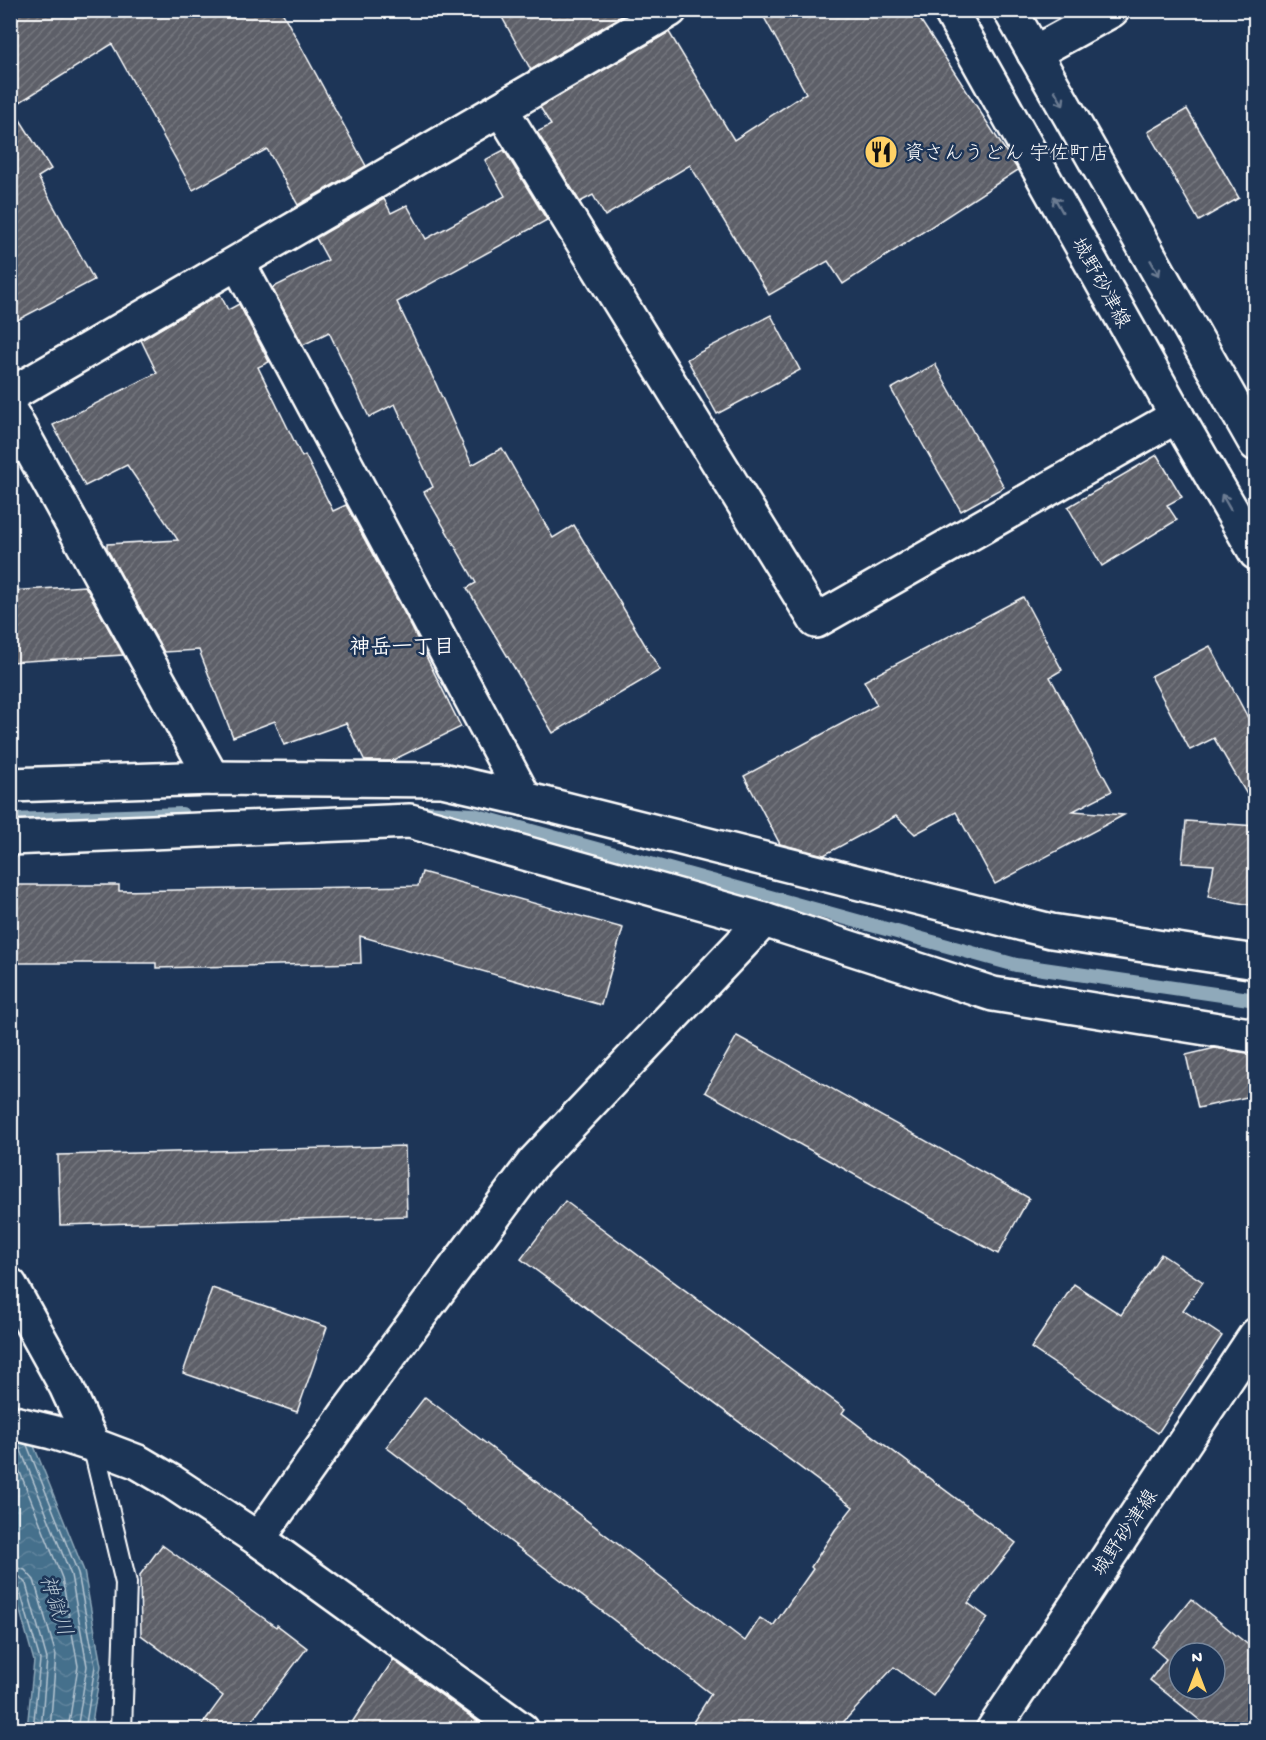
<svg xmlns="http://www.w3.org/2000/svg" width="1266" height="1740" font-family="'Gochi Hand','Klee One',sans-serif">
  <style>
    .water { fill: url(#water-waves); stroke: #8fa9ba; stroke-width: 1.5 }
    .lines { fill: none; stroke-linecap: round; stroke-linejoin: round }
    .shore { stroke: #b5c5d1; stroke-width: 1.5 }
    .stream { stroke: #8fa9ba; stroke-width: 14 }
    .building { fill: url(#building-hatch); stroke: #fff; stroke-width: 1.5; fill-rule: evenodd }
    .service-casing { stroke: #fff; stroke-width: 24 }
    .minor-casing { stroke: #fff; stroke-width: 38 }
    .tertiary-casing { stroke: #fff; stroke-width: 38 }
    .secondary-casing { stroke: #fff; stroke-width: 38 }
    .service { stroke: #1d3557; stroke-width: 20 }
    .minor { stroke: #1d3557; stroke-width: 33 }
    .tertiary { stroke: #1d3557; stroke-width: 33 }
    .secondary { stroke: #1d3557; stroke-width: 33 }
    .oneway { stroke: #6c7c92 }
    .labels { text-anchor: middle; stroke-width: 5; stroke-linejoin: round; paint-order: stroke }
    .poi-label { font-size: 20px; fill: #fff; stroke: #1d3557; text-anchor: start }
    .street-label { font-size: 20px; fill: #fff; stroke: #1d3557 }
    .neighbourhood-label { font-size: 21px; font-weight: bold; fill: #fff; stroke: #1d3557 }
    .water-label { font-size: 21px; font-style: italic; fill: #b5c5d1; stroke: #1d3557 }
  </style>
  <defs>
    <pattern id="water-waves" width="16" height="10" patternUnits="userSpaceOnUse" patternTransform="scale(1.5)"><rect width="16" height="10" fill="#456f8c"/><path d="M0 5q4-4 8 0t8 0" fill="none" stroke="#61859d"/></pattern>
    <pattern id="building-hatch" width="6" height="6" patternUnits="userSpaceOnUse" patternTransform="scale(1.5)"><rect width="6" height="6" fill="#5d5f67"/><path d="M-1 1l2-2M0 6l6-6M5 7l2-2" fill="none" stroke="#75777e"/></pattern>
  </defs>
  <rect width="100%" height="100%" fill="#1d3557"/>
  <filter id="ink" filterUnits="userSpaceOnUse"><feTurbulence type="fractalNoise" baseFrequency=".0167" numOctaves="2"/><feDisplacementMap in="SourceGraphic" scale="12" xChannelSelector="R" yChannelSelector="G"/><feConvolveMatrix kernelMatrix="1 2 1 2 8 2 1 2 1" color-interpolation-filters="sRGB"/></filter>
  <g filter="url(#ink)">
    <path class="water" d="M 10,1386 L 84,1571 L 101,1666 L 91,1729 L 27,1729 L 34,1661 L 11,1579 Z"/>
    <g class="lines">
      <g class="shore">
        <path d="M 18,1443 L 71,1575 L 87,1666 L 77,1730"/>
        <path d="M 27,1445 L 78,1573 L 95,1666 L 85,1730"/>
        <path d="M 10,1447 L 62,1578 L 78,1666 L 68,1730"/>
        <path d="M 10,1566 L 25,1570 L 34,1580 L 56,1655 L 50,1730"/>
        <path d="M 10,1575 L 20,1577 L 26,1584 L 47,1659 L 41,1730"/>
        <path d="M 10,1583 L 16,1584 L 19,1588 L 40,1660 L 33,1730"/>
      </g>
      <g class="stream">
        <path d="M 426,812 L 474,815 L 1016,965 L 1256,1000"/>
        <path d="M 10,820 L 182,814"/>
      </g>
    </g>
    <g class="building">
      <path d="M 10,10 L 281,10 L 366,166 L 298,205 L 267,149 L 193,190 L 112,44 L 12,107 L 51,169 L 38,177 L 94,280 L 10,324 Z"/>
      <path d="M 498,10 L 632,10 L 531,70 Z"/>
      <path d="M 760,10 L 914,10 L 1018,170 L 843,284 L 828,261 L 769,295 L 690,165 L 605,216 L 593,195 L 580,202 L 537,132 L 551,125 L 540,107 L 669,32 L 734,140 L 806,93 Z"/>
      <path d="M 1187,109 L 1239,198 L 1199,221 L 1148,132 Z"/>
      <path d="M 504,150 L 547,220 L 397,302 L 436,384 L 472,465 L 502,448 L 553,538 L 574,525 L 660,670 L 553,733 L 467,588 L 476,583 L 424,492 L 433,487 L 395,404 L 369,417 L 329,332 L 303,345 L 272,288 L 328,260 L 316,238 L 384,199 L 391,213 L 407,205 L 426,239 L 505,196 L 485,160 Z"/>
      <path d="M 220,294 L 228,310 L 239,304 L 269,362 L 258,367 L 302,457 L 305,455 L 333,511 L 346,505 L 409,622 L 461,727 L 391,761 L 365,761 L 346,723 L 284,745 L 275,721 L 233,737 L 199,650 L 164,652 L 107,549 L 107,544 L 178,540 L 127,465 L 85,486 L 53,425 L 157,373 L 141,340 Z"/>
      <path d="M 771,315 L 800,370 L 717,414 L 687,359 Z"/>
      <path d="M 935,364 L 1004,487 L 961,511 L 891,389 Z"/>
      <path d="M 1157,455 L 1182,497 L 1167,505 L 1177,520 L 1102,566 L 1068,507 Z"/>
      <path d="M 85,586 L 123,655 L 10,662 L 10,591 Z"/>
      <path d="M 1023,597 L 1062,670 L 1050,677 L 1112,791 L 1073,811 L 1124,815 L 995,884 L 956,812 L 915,834 L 896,816 L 824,855 L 780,844 L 744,776 L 877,705 L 864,681 Z"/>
      <path d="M 1210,646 L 1256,733 L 1256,810 L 1214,738 L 1190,750 L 1151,676 Z"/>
      <path d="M 1186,821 L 1256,826 L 1256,906 L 1208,897 L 1214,865 L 1182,863 Z"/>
      <path d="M 422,872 L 623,928 L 601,1005 L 360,936 L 361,963 L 156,968 L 156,963 L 10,963 L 10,885 L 119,885 L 119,891 L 418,886 Z"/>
      <path d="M 737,1036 L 1029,1198 L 998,1254 L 705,1092 Z"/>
      <path d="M 1215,1048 L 1256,1054 L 1256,1095 L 1198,1108 L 1186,1055 Z"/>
      <path d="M 405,1146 L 407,1216 L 60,1225 L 58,1155 Z"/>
      <path d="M 565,1201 L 845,1409 L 842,1413 L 1016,1543 L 968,1603 L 988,1618 L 933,1696 L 894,1667 L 836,1730 L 688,1730 L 711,1694 L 386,1447 L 425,1397 L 745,1641 L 760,1618 L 773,1626 L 813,1569 L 811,1567 L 835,1530 L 853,1507 L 521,1259 Z"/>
      <path d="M 1161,1254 L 1203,1282 L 1183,1310 L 1222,1336 L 1158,1433 L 1031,1348 L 1074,1284 L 1121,1315 Z"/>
      <path d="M 212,1288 L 327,1327 L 297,1412 L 183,1373 Z"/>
      <path d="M 162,1545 L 276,1627 L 277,1625 L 307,1648 L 245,1730 L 198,1730 L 223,1696 L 141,1635 L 140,1575 Z"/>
      <path d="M 1191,1599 L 1256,1651 L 1256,1730 L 1212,1730 L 1150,1680 L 1166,1659 L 1152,1647 ZM 1179,1653 L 1215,1653 L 1215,1689 L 1179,1689 Z"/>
      <path d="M 393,1660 L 489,1730 L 347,1730 Z"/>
    </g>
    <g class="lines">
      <defs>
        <path id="service" d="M 93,1445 L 126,1583 L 121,1730"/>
        <g id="minor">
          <path d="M 1034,53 L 1112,10"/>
          <path d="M 501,109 L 816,621 L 1177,416"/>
          <path d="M 238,263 L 525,799"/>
          <path d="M 10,395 L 670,10"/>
          <path d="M 10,411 L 212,778"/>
          <path d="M 10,785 L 212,778 L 442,780 L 525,799 L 1051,931 L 1256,962"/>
          <path d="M 10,838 L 410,821 L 764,920 L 993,994 L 1256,1036"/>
          <path d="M 10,1285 L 66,1386 L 93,1445"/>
          <path d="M 258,1539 L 347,1413 L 535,1161 L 764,920"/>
        </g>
        <path id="tertiary" d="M 10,1422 L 52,1432 L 93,1445 L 138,1462 L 172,1482 L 258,1539 L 522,1730"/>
        <g id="secondary">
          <path d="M 950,10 L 1177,416 L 1256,553"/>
          <path d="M 1010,10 L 1256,444"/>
          <path d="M 993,1730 L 1256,1335"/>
        </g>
      </defs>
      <use href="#service" class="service-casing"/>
      <use href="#minor" class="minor-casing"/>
      <use href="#tertiary" class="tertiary-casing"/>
      <use href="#secondary" class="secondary-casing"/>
      <use href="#service" class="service"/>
      <use href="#minor" class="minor"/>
      <use href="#tertiary" class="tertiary"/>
      <use href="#secondary" class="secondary"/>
    </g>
    <defs><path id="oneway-shaft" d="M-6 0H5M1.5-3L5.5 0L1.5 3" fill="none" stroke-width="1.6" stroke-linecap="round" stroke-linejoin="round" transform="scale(1.5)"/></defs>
    <g class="oneway">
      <use href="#oneway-shaft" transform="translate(1059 98) rotate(60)"/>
      <use href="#oneway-shaft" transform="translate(1058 204) rotate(-119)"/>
      <use href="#oneway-shaft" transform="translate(1155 268) rotate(60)"/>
      <use href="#oneway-shaft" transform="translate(1226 502) rotate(-120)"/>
    </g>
  </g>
  <defs>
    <symbol id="restaurant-disc" viewBox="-11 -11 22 22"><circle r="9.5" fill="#ffd166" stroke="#1d3557"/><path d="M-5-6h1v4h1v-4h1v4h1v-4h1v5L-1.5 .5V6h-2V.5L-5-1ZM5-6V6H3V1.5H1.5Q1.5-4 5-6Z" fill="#111"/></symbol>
  </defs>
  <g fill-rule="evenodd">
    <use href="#restaurant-disc" x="862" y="133" width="38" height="38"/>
  </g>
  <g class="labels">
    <g class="poi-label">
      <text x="904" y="159">資さんうどん 宇佐町店</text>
    </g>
    <g class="street-label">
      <text transform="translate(1102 282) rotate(61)" y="7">城野砂津線</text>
      <text transform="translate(1124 1532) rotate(-56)" y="7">城野砂津線</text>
    </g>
    <g class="neighbourhood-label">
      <text x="402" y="653">神岳一丁目</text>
    </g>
    <g class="water-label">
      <text transform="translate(57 1605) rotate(72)" y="7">神獄川</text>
    </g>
  </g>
  <rect width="1266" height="1740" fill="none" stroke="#1d3557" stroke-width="36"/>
  <rect x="18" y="18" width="1230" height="1704" fill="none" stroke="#fff" stroke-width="2" filter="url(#ink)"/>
  <g transform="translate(1197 1671)"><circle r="28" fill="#1d3557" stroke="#77869a" stroke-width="1.5"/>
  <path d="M0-4.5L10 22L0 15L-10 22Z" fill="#ffd166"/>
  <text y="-9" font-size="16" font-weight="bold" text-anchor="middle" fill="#ffffff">N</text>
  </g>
</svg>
